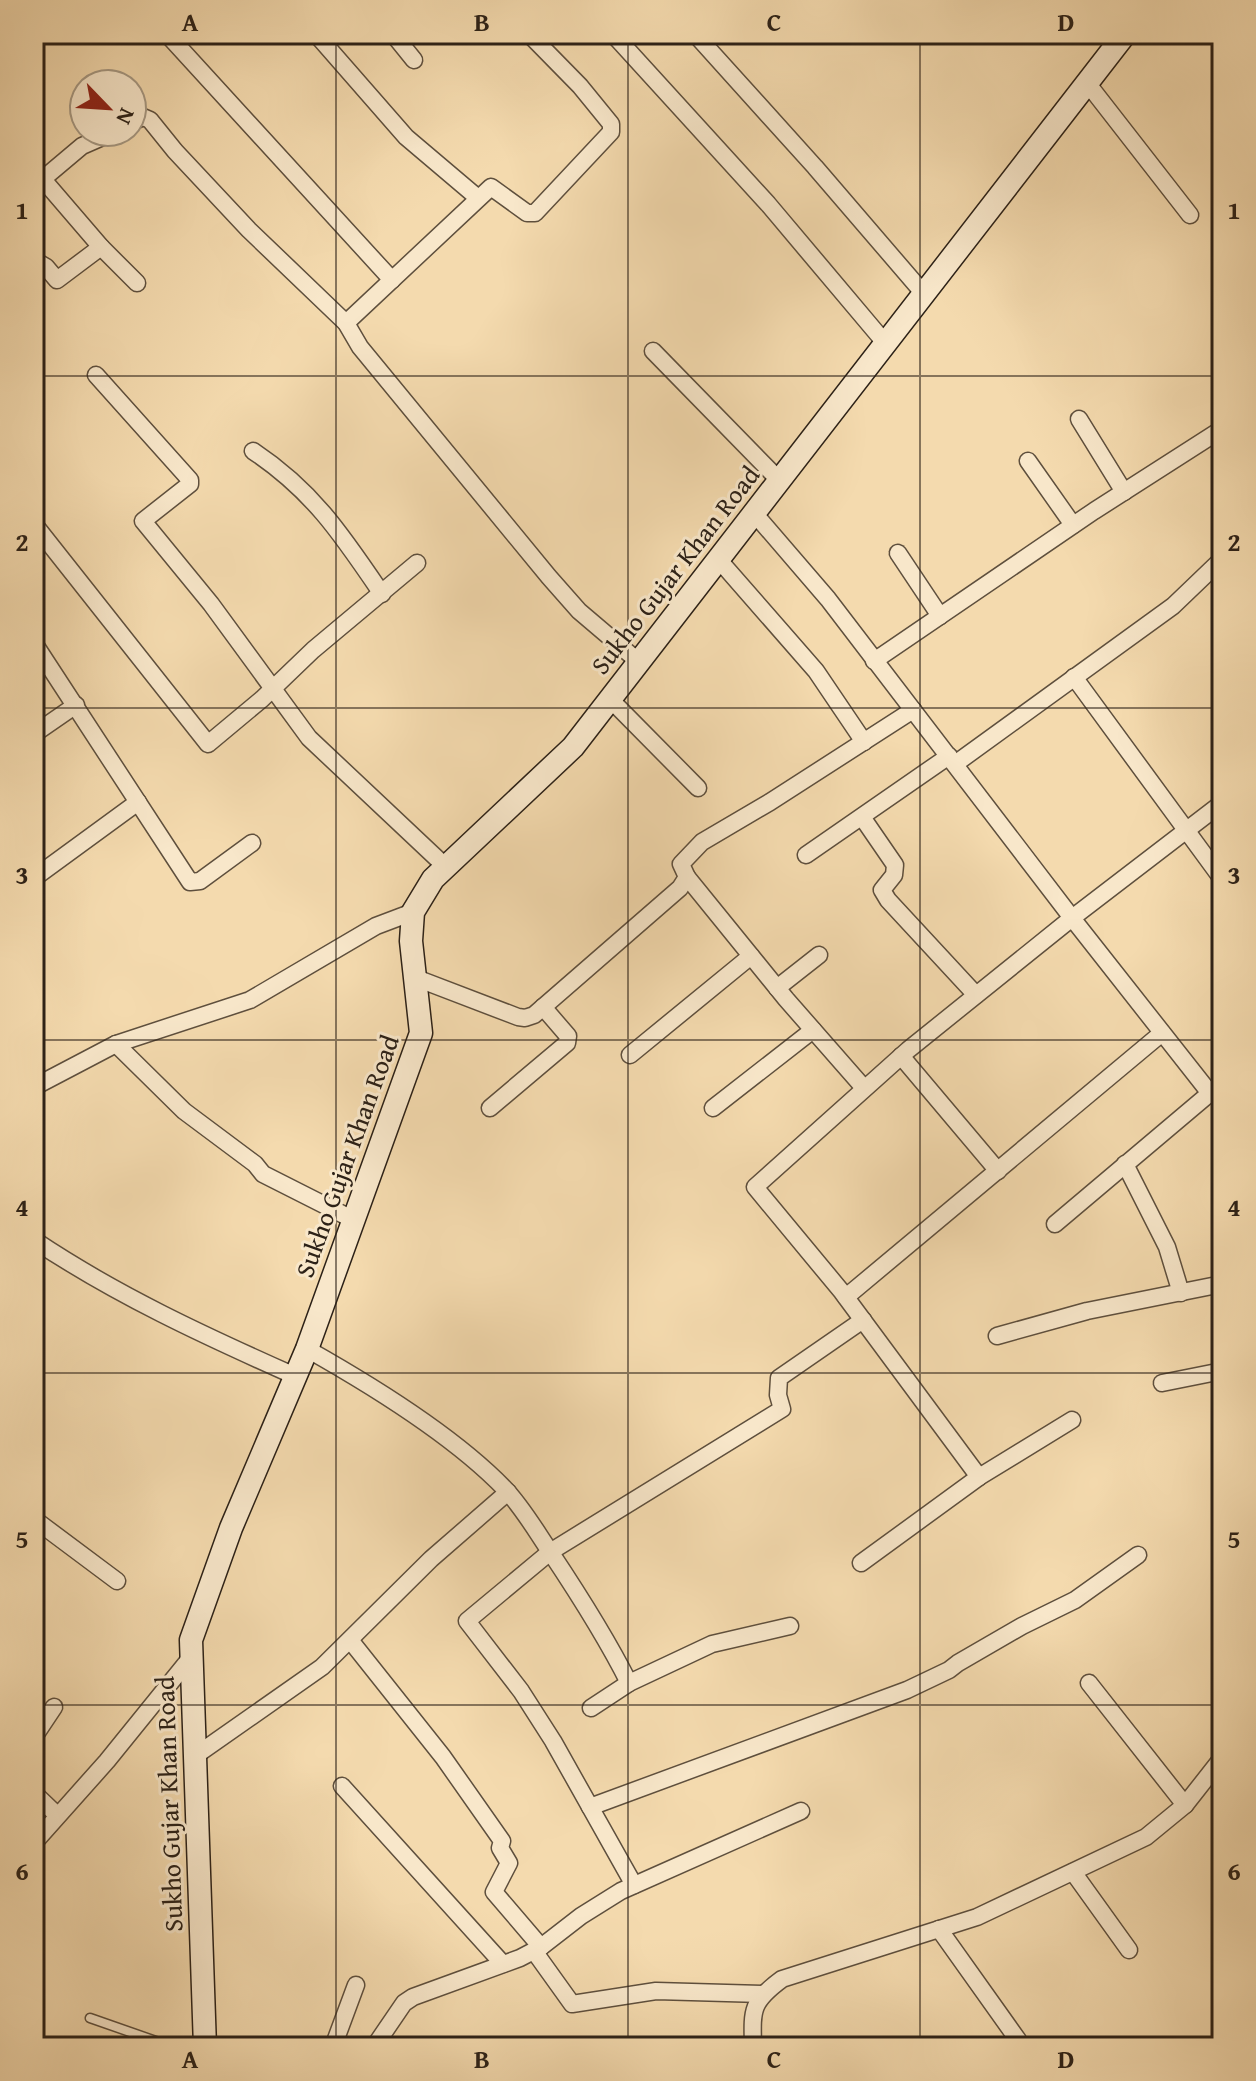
<svg xmlns="http://www.w3.org/2000/svg" width="1256" height="2081" font-family="'Gentium Book Plus',serif">
  <style>
    .lines { fill: none; stroke-linecap: round; stroke-linejoin: round }
    .lane-casing { stroke: #5e4f3d; stroke-width: 11 }
    .street-casing { stroke: #5e4f3d; stroke-width: 19 }
    .secondary-casing { stroke: #2c2117; stroke-width: 25 }
    .lane { stroke: #f8e7ca; stroke-width: 8 }
    .street { stroke: #f8e7ca; stroke-width: 16 }
    .secondary { stroke: #f8e7ca; stroke-width: 22 }
    .grid { fill: none; stroke: #2c2117; stroke-width: 2; stroke-opacity: 0.55 }
    .labels { text-anchor: middle; stroke-width: 6; stroke-linejoin: round; paint-order: stroke }
    .street-label { font-size: 26px; fill: #2c2117; stroke: #f8e7ca }
    .neatline { fill: none; stroke: #2c2117; stroke-width: 3 }
    .grid-label { font-size: 26px; text-anchor: middle; font-weight: bold; fill: #2c2117 }
  </style>
  <rect width="100%" height="100%" fill="#f4daae"/>
  <filter id="stains"><feTurbulence type="fractalNoise" baseFrequency=".0025" numOctaves="4"/><feColorMatrix values="0 0 0 0 .2 0 0 0 0 .09 0 0 0 0 .02 0 0 0 .5 -.17"/></filter>
  <radialGradient id="worn" r=".72"><stop offset=".6" stop-color="#630" stop-opacity="0"/><stop offset="1" stop-color="#630" stop-opacity=".3"/></radialGradient>
  <g class="lines">
    <defs>
      <path id="lane" d="M 90,2018 L 173,2047"/>
      <g id="street">
        <path d="M 167,34 L 392,280"/>
        <path d="M 316,34 L 406,137 L 478,198"/>
        <path d="M 393,34 L 414,60"/>
        <path d="M 613,34 L 768,204 L 886,344"/>
        <path d="M 695,34 L 815,167 L 925,295"/>
        <path d="M 1088,84 L 1190,215"/>
        <path d="M 132,122 L 143,117 L 150,120 L 175,151 L 249,230 L 346,323 L 360,347 L 549,577 L 579,611 L 639,662"/>
        <path d="M 34,169 L 101,247 L 137,283"/>
        <path d="M 44,178 L 82,146 L 114,132"/>
        <path d="M 34,260 L 46,267 L 57,280 L 101,247"/>
        <path d="M 346,323 L 491,187 L 527,213 L 535,213 L 611,132 L 611,124 L 580,86 L 529,34"/>
        <path d="M 653,351 L 780,481"/>
        <path d="M 96,375 L 190,480 L 190,484 L 143,521 L 211,604 L 309,738 L 446,867"/>
        <path d="M 1079,419 L 1124,492"/>
        <path d="M 253,451 C 313,491 342,535 382,594"/>
        <path d="M 1028,461 L 1073,525"/>
        <path d="M 754,513 L 828,599 L 1072,918 L 1209,1092"/>
        <path d="M 34,524 L 208,744 L 262,699 L 313,650 L 417,563"/>
        <path d="M 898,553 L 940,616"/>
        <path d="M 719,560 L 816,671 L 864,742"/>
        <path d="M 34,643 L 190,882 L 200,881 L 252,843"/>
        <path d="M 874,661 L 1094,511 L 1222,429"/>
        <path d="M 1074,677 L 1222,879"/>
        <path d="M 610,699 L 698,788"/>
        <path d="M 34,734 L 76,705"/>
        <path d="M 955,764 L 1173,606 L 1222,559"/>
        <path d="M 862,817 L 895,865 L 894,875 L 882,890 L 888,900 L 976,995"/>
        <path d="M 806,855 L 949,756"/>
        <path d="M 687,877 L 786,999 L 864,1088"/>
        <path d="M 34,878 L 138,802"/>
        <path d="M 416,978 L 518,1017 L 525,1018 L 534,1015 L 680,888 L 687,877 L 681,864 L 702,842 L 770,802 L 913,710"/>
        <path d="M 777,988 L 819,955"/>
        <path d="M 116,1044 L 184,1111 L 255,1164 L 263,1174 L 354,1220"/>
        <path d="M 630,1055 L 751,956"/>
        <path d="M 901,1056 L 998,1171"/>
        <path d="M 34,1087 L 116,1044 L 250,1000 L 376,926 L 413,912"/>
        <path d="M 490,1108 L 567,1043 L 568,1036 L 543,1007"/>
        <path d="M 713,1108 L 813,1030"/>
        <path d="M 1125,1164 L 1167,1247 L 1181,1293"/>
        <path d="M 1055,1224 L 1222,1083"/>
        <path d="M 34,1240 C 116,1295 205,1336 295,1376"/>
        <path d="M 846,1297 L 1162,1033"/>
        <path d="M 997,1336 L 1087,1311 L 1222,1284"/>
        <path d="M 307,1349 C 371,1385 453,1435 505,1489 C 523,1508 536,1531 551,1553 C 579,1595 606,1637 629,1683"/>
        <path d="M 1162,1383 L 1222,1371"/>
        <path d="M 979,1477 L 842,1292 L 755,1187 L 908,1050 L 1072,918 L 1222,803"/>
        <path d="M 34,1519 L 117,1581"/>
        <path d="M 861,1563 L 979,1477 L 1072,1420"/>
        <path d="M 350,1640 L 443,1757 L 502,1841 L 500,1848 L 509,1863 L 494,1892 L 541,1947"/>
        <path d="M 1089,1683 L 1185,1805"/>
        <path d="M 591,1708 L 629,1683 L 712,1644 L 790,1626"/>
        <path d="M 34,1737 L 54,1707"/>
        <path d="M 195,1756 L 322,1667 L 431,1559 L 508,1492"/>
        <path d="M 342,1786 L 503,1964"/>
        <path d="M 34,1793 L 57,1815"/>
        <path d="M 590,1807 L 907,1690 L 949,1670 L 958,1663 L 1022,1626 L 1075,1600 L 1138,1555"/>
        <path d="M 34,1843 L 107,1761 L 192,1656"/>
        <path d="M 1073,1872 L 1129,1950"/>
        <path d="M 634,1885 L 553,1741 L 521,1691 L 467,1621 L 550,1552 L 782,1409 L 778,1395 L 779,1378 L 863,1320"/>
        <path d="M 939,1929 L 1018,2040"/>
        <path d="M 534,1951 L 572,2004 L 656,1991 L 762,1994"/>
        <path d="M 333,2047 L 356,1985"/>
        <path d="M 374,2047 L 404,2003 L 413,1997 L 520,1958 L 541,1947 L 581,1916 L 621,1891 L 801,1811"/>
        <path d="M 753,2047 C 752,2009 751,2002 782,1979 L 977,1917 L 1146,1837 L 1185,1805 L 1222,1758"/>
      </g>
      <path id="secondary" d="M 205,2047 L 191,1640 L 231,1528 L 307,1349 L 421,1033 L 411,941 L 413,912 L 433,879 L 573,747 L 1125,34"/>
    </defs>
    <use href="#lane" class="lane-casing"/>
    <use href="#street" class="street-casing"/>
    <use href="#secondary" class="secondary-casing"/>
    <use href="#lane" class="lane"/>
    <use href="#street" class="street"/>
    <use href="#secondary" class="secondary"/>
  </g>
  <path class="grid" d="M 336,34 L 336,2047M 628,34 L 628,2047M 920,34 L 920,2047M 34,376 L 1222,376M 34,708 L 1222,708M 34,1040 L 1222,1040M 34,1373 L 1222,1373M 34,1705 L 1222,1705"/>
  <g class="labels">
    <g class="street-label">
      <text transform="translate(675 570) rotate(-52)" y="9">Sukho Gujar Khan Road</text>
      <text transform="translate(347 1156) rotate(-70)" y="9">Sukho Gujar Khan Road</text>
      <text transform="translate(169 1804) rotate(-92)" y="9">Sukho Gujar Khan Road</text>
    </g>
  </g>
  <rect width="1256" height="2081" fill="none" stroke="#f4daae" stroke-width="88"/>
  <g transform="translate(108 108) rotate(115)"><circle r="38" fill="#f8e7ca" stroke="#a69882" stroke-width="2"/>
  <path d="M0-6L14 30L0 20L-14 30Z" fill="#8f2418"/>
  <text y="-12" font-size="22" font-weight="bold" text-anchor="middle" fill="#2c2117">N</text>
  </g>
  <rect x="44" y="44" width="1168" height="1993" class="neatline"/>
  <g class="grid-label">
    <text x="190" y="31">A</text>
    <text x="482" y="31">B</text>
    <text x="774" y="31">C</text>
    <text x="1066" y="31">D</text>
    <text x="22" y="219">1</text>
    <text x="1234" y="219">1</text>
    <text x="22" y="551">2</text>
    <text x="1234" y="551">2</text>
    <text x="22" y="884">3</text>
    <text x="1234" y="884">3</text>
    <text x="22" y="1216">4</text>
    <text x="1234" y="1216">4</text>
    <text x="22" y="1548">5</text>
    <text x="1234" y="1548">5</text>
    <text x="22" y="1880">6</text>
    <text x="1234" y="1880">6</text>
    <text x="190" y="2068">A</text>
    <text x="482" y="2068">B</text>
    <text x="774" y="2068">C</text>
    <text x="1066" y="2068">D</text>
  </g>
  <rect width="100%" height="100%" filter="url(#stains)"/>
  <rect width="100%" height="100%" fill="url(#worn)"/>
</svg>
